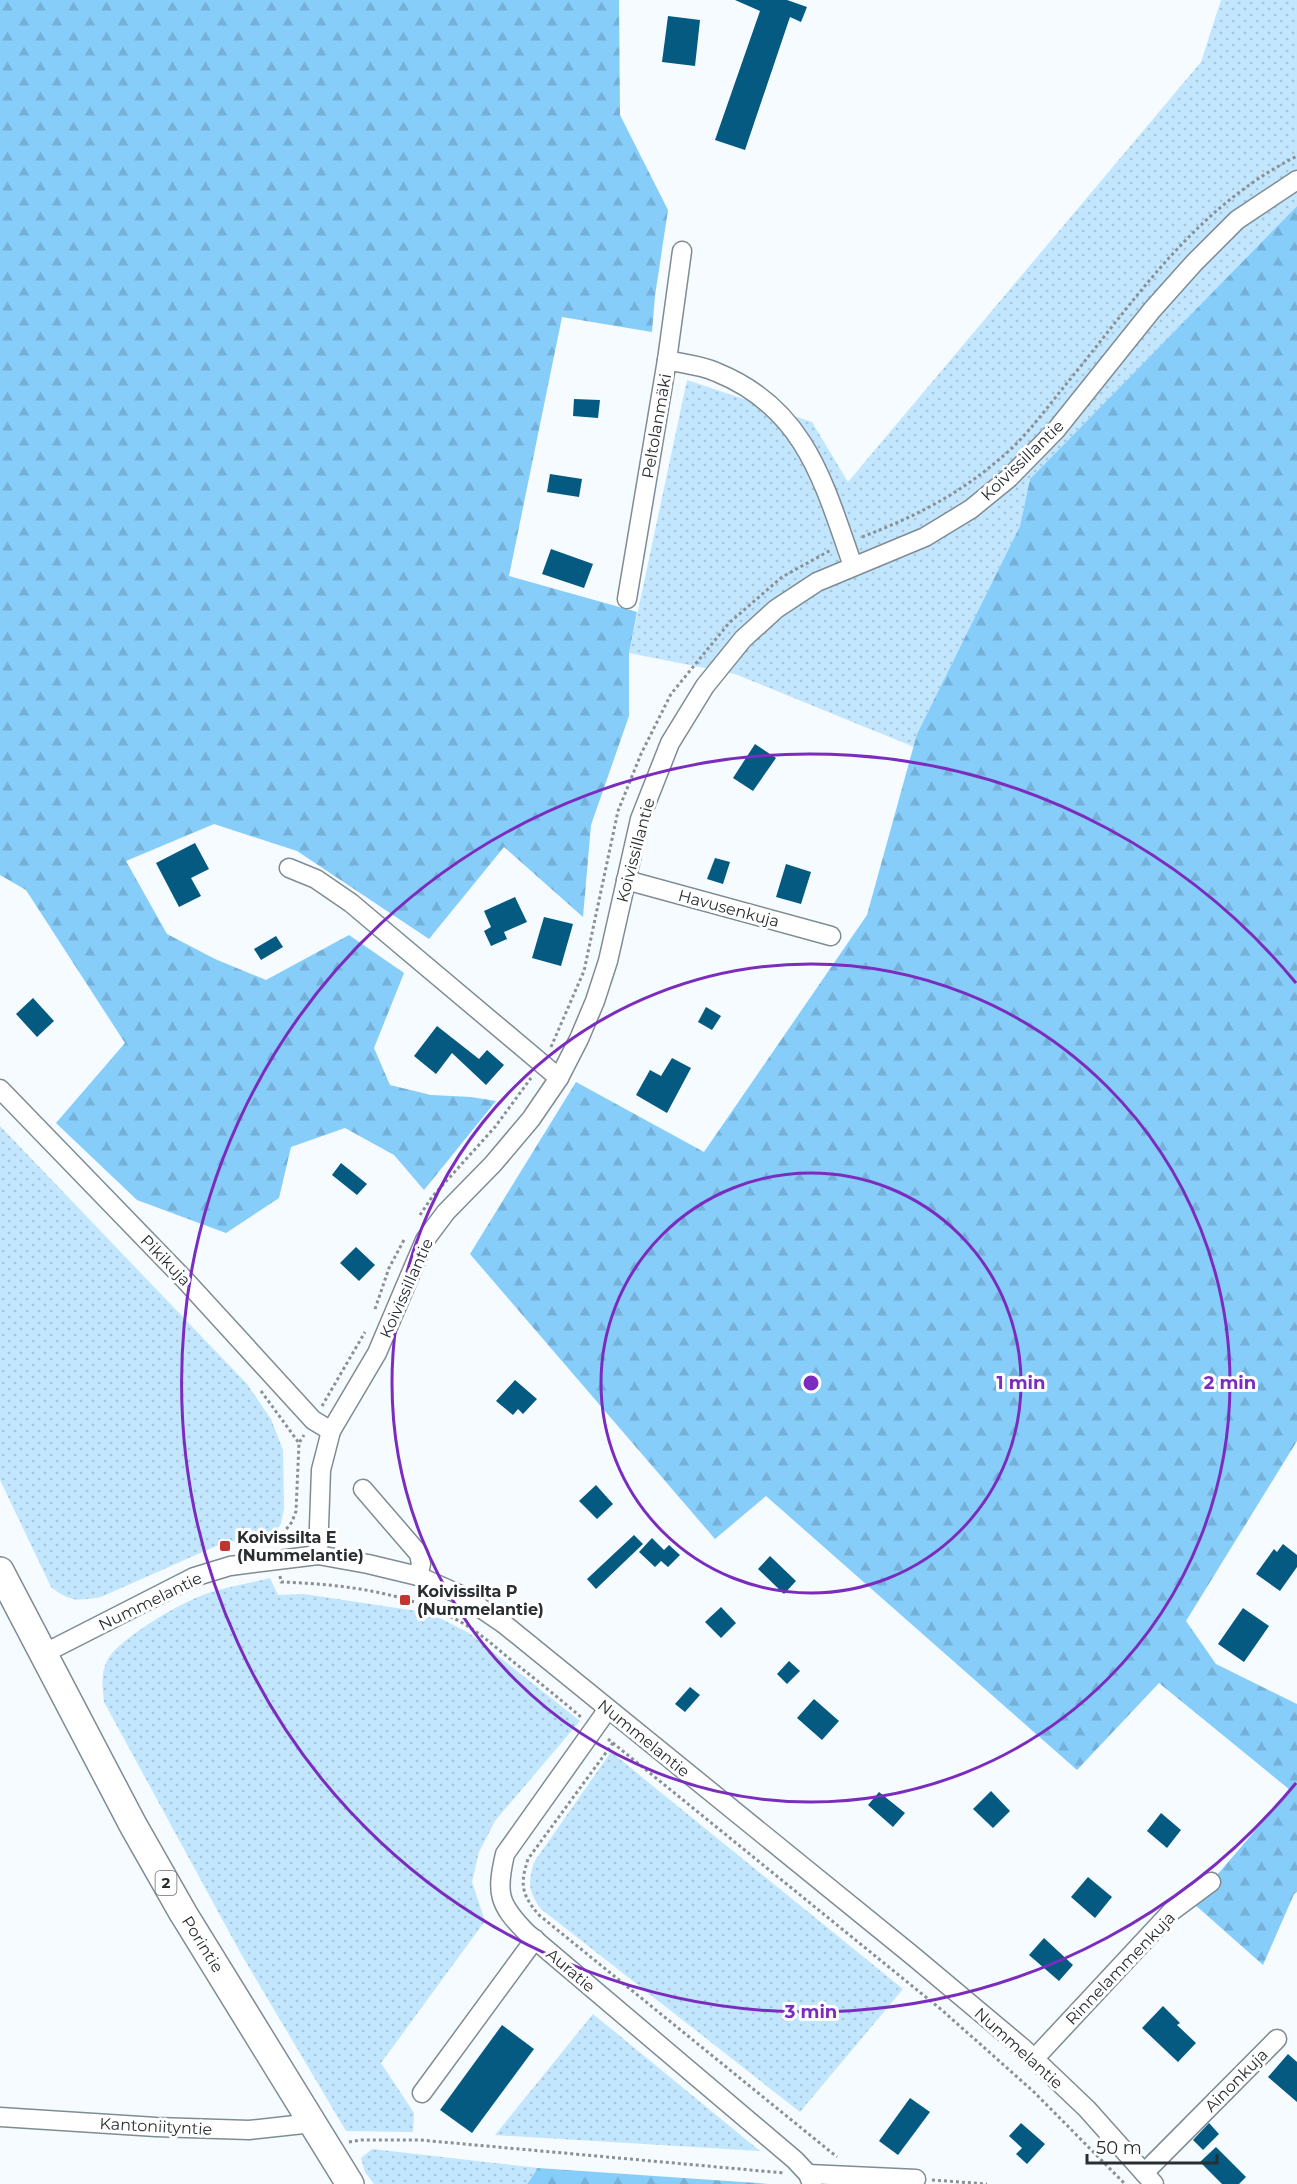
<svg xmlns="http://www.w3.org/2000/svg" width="1297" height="2184" font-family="Montserrat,sans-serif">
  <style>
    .grass { fill: url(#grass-dots) }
    .forest { fill: url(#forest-firs) }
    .building { fill: #045a81 }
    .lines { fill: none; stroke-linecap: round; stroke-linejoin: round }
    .minor-casing { stroke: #7f8c94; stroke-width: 21 }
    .highway-casing { stroke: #7f8c94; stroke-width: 30 }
    .path { stroke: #8a9093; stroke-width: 3; stroke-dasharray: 3 3; stroke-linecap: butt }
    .minor { stroke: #fff; stroke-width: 18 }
    .highway { stroke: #fff; stroke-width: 27 }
    .ring { fill: none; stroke: #7b2cbf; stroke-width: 3 }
    .poi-dot { fill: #c2342e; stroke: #fff; stroke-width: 2 }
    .labels { text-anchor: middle; stroke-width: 6; stroke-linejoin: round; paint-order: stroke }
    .shield { fill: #fff; stroke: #696d6f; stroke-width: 1.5 }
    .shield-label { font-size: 15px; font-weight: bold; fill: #292e31 }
    .street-label { font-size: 16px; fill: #292e31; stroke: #fff }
    .poi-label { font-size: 16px; font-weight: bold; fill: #292e31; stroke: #fff; text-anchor: start }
    .centre { fill: #7b2cbf; stroke: #fff; stroke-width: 3 }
    .ring-label { font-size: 18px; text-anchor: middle; font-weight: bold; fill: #7b2cbf; stroke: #fff; stroke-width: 6; stroke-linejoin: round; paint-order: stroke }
  </style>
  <defs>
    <pattern id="grass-dots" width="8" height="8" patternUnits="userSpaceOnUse" patternTransform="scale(1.5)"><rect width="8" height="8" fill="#c2e6fd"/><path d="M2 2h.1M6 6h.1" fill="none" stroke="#a7c6d9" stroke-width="1.8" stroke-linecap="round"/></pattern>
    <pattern id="forest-firs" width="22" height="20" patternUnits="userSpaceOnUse" patternTransform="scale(1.5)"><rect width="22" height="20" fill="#86cdfa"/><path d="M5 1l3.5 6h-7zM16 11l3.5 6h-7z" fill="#74b0d7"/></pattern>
  </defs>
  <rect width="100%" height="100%" fill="#f5fbfe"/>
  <g class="grass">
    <path d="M 1221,0 L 1297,0 L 1297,206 L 1030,479 L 1020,526 L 917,734 L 914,747 L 735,674 L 629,653 L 687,380 L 812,422 L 848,482 L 1201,62 Z"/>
    <path d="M 0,1126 L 247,1384 L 271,1419 L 283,1450 L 284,1508 L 281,1524 L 268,1538 L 225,1542 L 101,1597 C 78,1601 70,1602 51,1587 L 0,1480 Z"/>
    <path d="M 270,1578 L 278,1595 L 304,1594 L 430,1613 L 469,1633 L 580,1721 L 495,1821 L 479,1852 L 472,1882 L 485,1921 L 381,2063 L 414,2113 L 413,2132 L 346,2131 L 240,1952 L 104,1702 C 103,1689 100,1674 107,1661 C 117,1640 176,1606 198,1597 C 220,1588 247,1584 270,1578 Z"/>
    <path d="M 611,1752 L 903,1989 L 800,2112 L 541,1909 C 528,1891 528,1883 534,1862 Z"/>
    <path d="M 593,2014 L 760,2151 L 495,2135 Z"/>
    <path d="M 372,2149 L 538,2168 L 527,2184 L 374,2184 L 365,2172 L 361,2158 Z"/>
  </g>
  <g class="forest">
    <path d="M 0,0 L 619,0 L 620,115 L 668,210 L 655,296 L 652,332 L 562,317 L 509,576 L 637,612 L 629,653 L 629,716 L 591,825 L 583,917 L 504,847 L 429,939 L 297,851 L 214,824 L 126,861 L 167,934 L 215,959 L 266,980 L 349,935 L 404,973 L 374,1048 L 390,1085 L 431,1095 L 471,1097 L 496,1101 L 424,1190 L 394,1155 L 345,1128 L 291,1147 L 279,1198 L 226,1233 L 137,1200 L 56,1123 L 125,1043 L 26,890 L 0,875 Z"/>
    <path d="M 1297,206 L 1297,1441 L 1186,1621 L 1216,1664 L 1297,1704 L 1297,1892 L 1294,1894 L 1263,1965 L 1193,1903 L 1290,1790 L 1159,1683 L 1077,1770 L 766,1496 L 715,1539 L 470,1254 L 576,1082 L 704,1152 L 867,915 L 917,734 L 1020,526 L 1030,479 Z"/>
    <path d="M 538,2168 L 770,2184 L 527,2184 Z"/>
  </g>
  <g class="building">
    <path d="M 735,0 L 787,0 L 807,7 L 801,22 L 790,17 L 745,150 L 715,140 L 760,11 Z"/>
    <path d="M 668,16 L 700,20 L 695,66 L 662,62 Z"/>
    <path d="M 574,399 L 600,400 L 598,418 L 573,416 Z"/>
    <path d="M 550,474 L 582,479 L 579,497 L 547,492 Z"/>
    <path d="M 551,549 L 593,564 L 584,588 L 542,574 Z"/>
    <path d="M 755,744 L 776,758 L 753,791 L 733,778 Z"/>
    <path d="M 195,843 L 209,869 L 191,878 L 201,896 L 179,907 L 156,863 Z"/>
    <path d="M 715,858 L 730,862 L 723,884 L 707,879 Z"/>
    <path d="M 786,864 L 811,872 L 801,904 L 776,897 Z"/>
    <path d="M 515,897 L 527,922 L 504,932 L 507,939 L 491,946 L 484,931 L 491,927 L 484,911 Z"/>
    <path d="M 544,917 L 573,924 L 561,966 L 532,958 Z"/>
    <path d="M 276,936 L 283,947 L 261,960 L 254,949 Z"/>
    <path d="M 33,998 L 54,1021 L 37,1037 L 16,1014 Z"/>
    <path d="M 706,1007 L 721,1016 L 712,1030 L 698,1022 Z"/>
    <path d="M 437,1026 L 479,1059 L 487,1050 L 504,1065 L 486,1085 L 452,1053 L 436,1074 L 414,1056 Z"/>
    <path d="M 672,1058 L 691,1068 L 667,1113 L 636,1095 L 650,1070 L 661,1076 Z"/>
    <path d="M 341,1163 L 367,1184 L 357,1195 L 332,1175 Z"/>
    <path d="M 356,1247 L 375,1265 L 359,1281 L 340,1263 Z"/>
    <path d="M 515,1380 L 537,1399 L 523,1414 L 518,1409 L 513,1415 L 496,1401 Z"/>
    <path d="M 596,1485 L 613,1504 L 597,1519 L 579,1501 Z"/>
    <path d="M 634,1535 L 643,1544 L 596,1589 L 587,1579 Z"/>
    <path d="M 652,1538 L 664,1550 L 669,1545 L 680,1555 L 668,1567 L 661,1561 L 655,1567 L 639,1552 Z"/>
    <path d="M 1283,1544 L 1297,1555 L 1297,1567 L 1280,1591 L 1256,1574 L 1274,1549 L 1277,1552 Z"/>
    <path d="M 770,1556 L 796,1581 L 784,1594 L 758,1569 Z"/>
    <path d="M 721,1607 L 736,1623 L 721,1638 L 705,1622 Z"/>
    <path d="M 1243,1608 L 1269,1626 L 1244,1662 L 1218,1644 Z"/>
    <path d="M 789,1661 L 800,1671 L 787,1684 L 777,1674 Z"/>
    <path d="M 690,1687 L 700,1695 L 685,1712 L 675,1704 Z"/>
    <path d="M 814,1699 L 839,1721 L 822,1740 L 797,1718 Z"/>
    <path d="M 991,1791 L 1010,1811 L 993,1828 L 973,1809 Z"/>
    <path d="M 879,1792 L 905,1813 L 893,1827 L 868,1805 Z"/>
    <path d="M 1161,1813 L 1181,1830 L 1167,1848 L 1147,1831 Z"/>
    <path d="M 1088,1877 L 1112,1897 L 1095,1918 L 1071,1897 Z"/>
    <path d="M 1044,1938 L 1073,1965 L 1059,1981 L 1029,1955 Z"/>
    <path d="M 1163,2006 L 1180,2023 L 1177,2025 L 1196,2043 L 1178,2062 L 1142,2028 Z"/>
    <path d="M 502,2025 L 534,2049 L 472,2133 L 440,2110 Z"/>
    <path d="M 1288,2054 L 1297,2062 L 1297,2102 L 1268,2077 Z"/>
    <path d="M 910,2098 L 930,2112 L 898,2155 L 879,2141 Z"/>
    <path d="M 1021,2123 L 1045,2144 L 1027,2164 L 1016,2154 L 1022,2148 L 1009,2136 Z"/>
    <path d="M 1209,2123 L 1219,2134 L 1203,2150 L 1193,2140 Z"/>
    <path d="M 1216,2147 L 1246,2177 L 1239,2184 L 1222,2184 L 1200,2162 Z"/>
  </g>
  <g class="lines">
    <defs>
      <g id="minor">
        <path d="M 667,360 C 683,364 701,365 716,372 C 806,408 824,484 853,566"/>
        <path d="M 627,599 L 667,360 L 682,251"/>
        <path d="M 289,868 L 316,879 L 351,903 L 559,1078"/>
        <path d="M 626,880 L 831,936"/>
        <path d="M 0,1089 L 185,1280 L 313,1420 L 331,1431"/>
        <path d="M 363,1489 L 419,1554 L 421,1564 L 418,1576"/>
        <path d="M 318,1555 L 321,1470 L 331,1431 L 377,1353 L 425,1240 L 446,1212 L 493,1164 L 531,1119 L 559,1078 L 579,1039 L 595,1001 L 608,961 L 640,819 L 670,743 L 705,686 L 743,639 L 776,609 L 817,582 L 925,537 L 971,509 L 1009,478 L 1056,430 L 1152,310 L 1194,263 L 1237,220 L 1297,180"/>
        <path d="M 43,1654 L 194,1577 L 230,1566 L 318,1555 L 368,1564 L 418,1576 L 463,1596 L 504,1624 L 913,1956 L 1024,2049 L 1087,2109 L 1154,2184"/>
        <path d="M 608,1709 L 505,1854 C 496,1893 498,1904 527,1933 L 795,2160 L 808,2174 L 812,2184"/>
        <path d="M 1034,2059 L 1172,1911 L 1211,1882"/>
        <path d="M 422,2093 L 535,1939"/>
        <path d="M 0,2117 L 156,2127 L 249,2130 L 313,2123"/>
        <path d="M 1144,2173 L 1277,2039"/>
        <path d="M 808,2174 L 916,2179"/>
      </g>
      <path id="highway" d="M 0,1571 L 133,1825 L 183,1913 L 350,2184"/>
    </defs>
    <use href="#minor" class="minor-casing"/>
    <use href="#highway" class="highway-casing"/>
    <g class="path">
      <path d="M 862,537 C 921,514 962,493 1010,450 C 1033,428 1052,401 1072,377 C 1141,292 1197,207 1297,156"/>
      <path d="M 551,1047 L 584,971 L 618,811 L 641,754 L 671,694 L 729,623 L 782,577 L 831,550"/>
      <path d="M 420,1215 L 432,1197 L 495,1127 L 531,1078"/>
      <path d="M 375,1309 L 389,1268 L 405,1238"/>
      <path d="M 261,1391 L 299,1443"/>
      <path d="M 322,1406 L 365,1332"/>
      <path d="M 275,1543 L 292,1522 L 296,1511 L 299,1443 L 304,1435"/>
      <path d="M 280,1576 L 281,1582 C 339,1584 399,1591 451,1617 C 473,1627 492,1644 511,1660 C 535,1679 559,1698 582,1718"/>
      <path d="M 608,1739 L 943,2011 L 1034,2092 L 1125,2184"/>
      <path d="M 613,1743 L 528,1859 C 520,1884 521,1894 539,1915 L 837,2157"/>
      <path d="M 349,2142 L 361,2140 L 420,2140 L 784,2173"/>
      <path d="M 932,2180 L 987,2184"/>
    </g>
    <use href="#minor" class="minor"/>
    <use href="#highway" class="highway"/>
  </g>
  <g class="ring">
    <circle cx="811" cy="1383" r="210"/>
    <circle cx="811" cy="1383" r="419"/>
    <path d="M1296 1783A629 629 0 1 1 1296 983"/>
  </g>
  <g class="poi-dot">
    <rect x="219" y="1540" width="12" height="12" rx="3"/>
    <rect x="399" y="1594" width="12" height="12" rx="3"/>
  </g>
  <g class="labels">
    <rect class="shield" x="155.5" y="1871" width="21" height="24" rx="4.5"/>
    <g class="shield-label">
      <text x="166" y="1888">2</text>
    </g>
    <g class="street-label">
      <text transform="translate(656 426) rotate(-80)" y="6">Peltolanmäki</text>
      <text transform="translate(1022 460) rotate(-44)" y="6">Koivissillantie</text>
      <text transform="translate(635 850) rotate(-75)" y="6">Koivissillantie</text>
      <text transform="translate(729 908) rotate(15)" y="6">Havusenkuja</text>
      <text transform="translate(166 1260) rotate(46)" y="6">Pikikuja</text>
      <text transform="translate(406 1288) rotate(-66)" y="6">Koivissillantie</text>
      <text transform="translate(150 1601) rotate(-26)" y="6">Nummelantie</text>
      <text transform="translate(644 1738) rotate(39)" y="6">Nummelantie</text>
      <text transform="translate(203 1944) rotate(58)" y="6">Porintie</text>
      <text transform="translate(1120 1968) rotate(-46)" y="6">Rinnelammenkuja</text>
      <text transform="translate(571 1970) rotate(40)" y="6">Auratie</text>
      <text transform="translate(1019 2048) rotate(42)" y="6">Nummelantie</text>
      <text transform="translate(1236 2080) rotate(-45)" y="6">Ainonkuja</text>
      <text transform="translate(156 2126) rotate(3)" y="6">Kantoniityntie</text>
    </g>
    <g class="poi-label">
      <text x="237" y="1543">Koivissilta E<tspan x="237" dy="18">(Nummelantie)</tspan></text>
      <text x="417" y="1597">Koivissilta P<tspan x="417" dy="18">(Nummelantie)</tspan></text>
    </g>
  </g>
  <circle cx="811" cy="1383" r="9" class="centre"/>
  <g class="ring-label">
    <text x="1021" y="1389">1 min</text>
    <text x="1230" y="1389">2 min</text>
    <text x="811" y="2018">3 min</text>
  </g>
  <path d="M1087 2154v9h130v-9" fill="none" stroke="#292e31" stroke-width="3"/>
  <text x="1096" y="2154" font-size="18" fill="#292e31" stroke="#ffffff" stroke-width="4.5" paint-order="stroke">50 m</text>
</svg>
